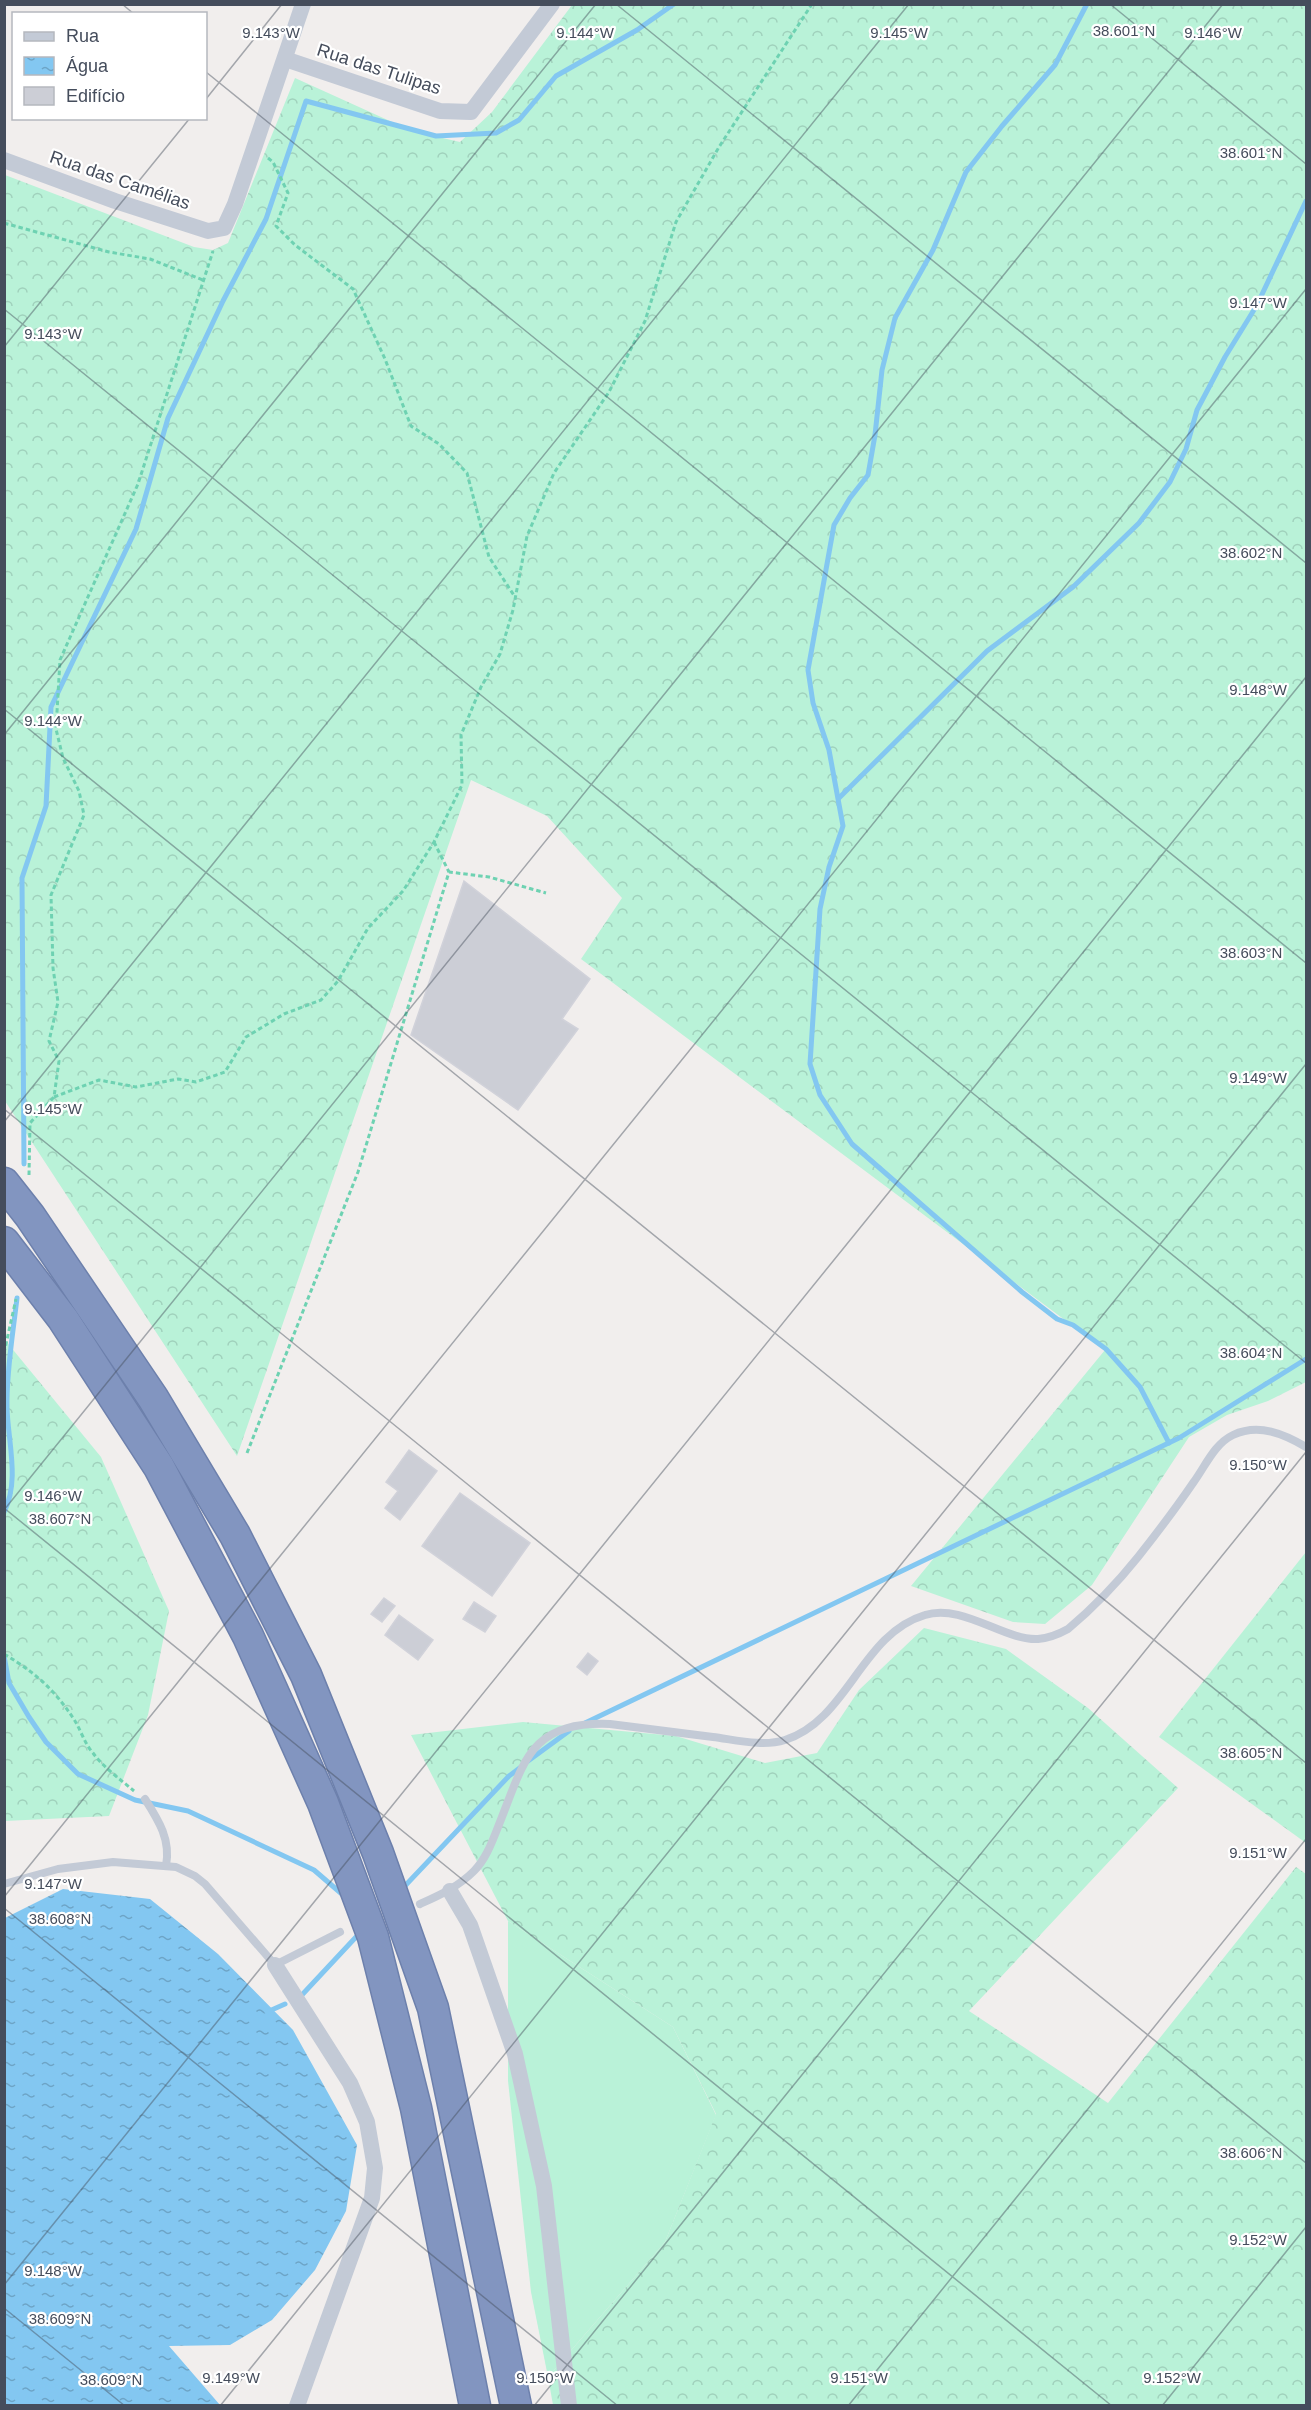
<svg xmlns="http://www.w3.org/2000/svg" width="1311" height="2410" font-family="Helvetica,sans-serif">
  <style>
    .grass { fill: #b9f2d8 }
    .forest { fill: url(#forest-crowns) }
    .water { fill: url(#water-ripples) }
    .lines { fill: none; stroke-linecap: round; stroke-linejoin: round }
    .stream { stroke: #83c7f1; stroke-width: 5 }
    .building { fill: #ccced6; stroke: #d1d2da; stroke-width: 1.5 }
    .motorway-casing { stroke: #6d80ac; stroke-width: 33 }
    .path { stroke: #6ed2b2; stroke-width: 3; stroke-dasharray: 4.5 3; stroke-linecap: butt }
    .service { stroke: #c3cad6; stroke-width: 8 }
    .minor { stroke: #c3cad6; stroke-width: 16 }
    .motorway { stroke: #8295c0; stroke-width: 30 }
    .ticks { fill: none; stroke: #454d5c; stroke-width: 1.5; stroke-opacity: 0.45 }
    .labels { text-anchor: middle; stroke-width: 4.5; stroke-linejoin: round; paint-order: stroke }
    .street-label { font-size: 18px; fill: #454d5c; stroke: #fff }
    .ticks-label { font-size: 15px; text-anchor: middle; fill: #454d5c; stroke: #fff; stroke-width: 4.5; stroke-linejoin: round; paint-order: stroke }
  </style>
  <defs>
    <pattern id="forest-crowns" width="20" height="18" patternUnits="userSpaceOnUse" patternTransform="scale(1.5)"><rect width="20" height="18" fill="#b9f2d8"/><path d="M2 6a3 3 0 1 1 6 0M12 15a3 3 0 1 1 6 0" fill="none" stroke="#a0d1bc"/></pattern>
    <pattern id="water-ripples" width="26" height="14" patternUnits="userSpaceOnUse" patternTransform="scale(1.5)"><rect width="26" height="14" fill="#83c7f1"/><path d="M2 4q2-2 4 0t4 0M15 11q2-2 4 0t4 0" fill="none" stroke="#6da4c6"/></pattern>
  </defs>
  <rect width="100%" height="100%" fill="#f1eeed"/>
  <path class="grass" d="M 508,1921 L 673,2027 L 716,2115 L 665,2242 L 548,2377 L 531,2292 L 508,2081 Z"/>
  <g class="forest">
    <path d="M 572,5 L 1306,5 L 1306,1382 L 1268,1401 L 1227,1415 L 1189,1437 L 1092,1585 L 1045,1624 L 1013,1622 L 911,1586 L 1105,1350 L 581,959 L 622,898 L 547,816 L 471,780 L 237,1456 L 5,1101 L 5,175 L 194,247 L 213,250 L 228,243 L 295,78 L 412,131 L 460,142 L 492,112 Z"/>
    <path d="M 5,1340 L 101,1457 L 169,1611 L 148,1715 L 109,1816 L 5,1821 Z"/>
    <path d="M 1306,1552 L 1306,1843 L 1159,1737 Z"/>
    <path d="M 924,1628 L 1006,1649 L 1088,1708 L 1178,1788 L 969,2011 L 1108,2103 L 1296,1867 L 1306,1874 L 1306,2405 L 553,2405 L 548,2377 L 665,2242 L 716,2114 L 673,2027 L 508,1921 L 411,1735 L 523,1722 L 676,1736 L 765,1763 L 817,1753 L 859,1690 Z"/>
  </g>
  <path class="water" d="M 63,1889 L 150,1899 L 218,1954 L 293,2030 L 357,2145 L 346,2211 L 315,2270 L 272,2320 L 230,2345 L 169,2346 L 220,2405 L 5,2405 L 5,1918 Z"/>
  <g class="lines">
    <g class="stream">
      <path d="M 1087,4 L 1055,65 L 1002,126 L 966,172 L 933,250 L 895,318 L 882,370 L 875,435 L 868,475 L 850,498 L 834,525 L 808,670 L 813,703 L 829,750 L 843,826 L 829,867 L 820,909 L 810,1064 L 820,1095 L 852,1144 L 1022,1292 L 1057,1319 L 1073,1325 L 1106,1349 L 1140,1387 L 1169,1443"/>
      <path d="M 839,798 L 987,651 L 1073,587 L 1139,523 L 1170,482 L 1186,449 L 1197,410 L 1225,357 L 1257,305 L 1306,201"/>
      <path d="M 24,1164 L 22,878 L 46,806 L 51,707 L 136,529 L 168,418 L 223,301 L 266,219 L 306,101 L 436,136 L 496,133 L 519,120 L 556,76 L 637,30 L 674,4"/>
      <path d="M 4,1512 C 20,1481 8,1442 7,1408 C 6,1374 13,1333 17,1298"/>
      <path d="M 4,1656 L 9,1683 L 29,1717 L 46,1742 L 78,1774 L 135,1800 L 188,1811 L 314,1870 L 343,1895"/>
      <path d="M 585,1723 L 1179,1438 L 1306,1359"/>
      <path d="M 528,1761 L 569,1731"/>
      <path d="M 402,1889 L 509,1776 L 521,1767"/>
      <path d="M 300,1997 L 356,1937"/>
      <path d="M 267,2012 L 285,2004"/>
    </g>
  </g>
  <g class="building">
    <path d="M 464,881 L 590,979 L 562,1019 L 578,1029 L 518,1110 L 411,1035 Z"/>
    <path d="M 409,1450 L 437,1471 L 400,1520 L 385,1508 L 398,1491 L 386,1482 Z"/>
    <path d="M 460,1493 L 530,1543 L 492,1596 L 422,1546 Z"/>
    <path d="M 384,1598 L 395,1606 L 382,1622 L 371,1614 Z"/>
    <path d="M 474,1602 L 496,1616 L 485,1632 L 463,1619 Z"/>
    <path d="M 399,1615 L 433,1640 L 418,1660 L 385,1635 Z"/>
    <path d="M 588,1653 L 598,1661 L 587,1675 L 577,1667 Z"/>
  </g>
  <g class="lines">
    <defs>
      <g id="motorway">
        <path d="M 4,1183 L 30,1216 L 153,1398 L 235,1535 L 306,1675 L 378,1853 L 433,2008 L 516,2406"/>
        <path d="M 4,1242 L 63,1319 L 159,1467 L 248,1636 L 323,1803 L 373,1937 L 416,2108 L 475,2406"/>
      </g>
    </defs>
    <use href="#motorway" class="motorway-casing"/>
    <g class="path">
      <path d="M 268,158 L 273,162 L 288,193 L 276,226 L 295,245 L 353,289 L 385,359 L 411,426 L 439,444 L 467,473 L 489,557 L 515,597"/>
      <path d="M 4,223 L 109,252 L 150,259 L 203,280"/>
      <path d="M 434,842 L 449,872"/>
      <path d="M 54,1097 L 99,1080 L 136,1087 L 178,1079 L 196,1082 L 225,1072 L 246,1037 L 284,1014 L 321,1000 L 338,981 L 368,928 L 403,891 L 434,842 L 462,785 L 461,735 L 481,687 L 500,654 L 513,610 L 527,536 L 554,473 L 609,392 L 645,321 L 676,222 L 719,147 L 812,4"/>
      <path d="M 29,1175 L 30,1123 L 54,1097 L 59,1061 L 49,1041 L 58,1002 L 53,968 L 51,895 L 84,815 L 79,791 L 63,758 L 56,729 L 60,660 L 138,484 L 213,251"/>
      <path d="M 4,1353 L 16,1299"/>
      <path d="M 247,1453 L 358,1172 L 449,872 L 489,877 L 546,893"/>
      <path d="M 4,1654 C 36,1673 55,1690 75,1721 C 81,1731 85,1744 93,1753 C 104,1768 120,1779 134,1791"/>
    </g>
    <g class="service">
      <path d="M 145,1799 C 159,1821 171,1840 166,1866"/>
      <path d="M 4,1884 L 58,1869 L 113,1862 L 176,1867 L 195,1876 L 205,1884 L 275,1965 L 340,1932"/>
      <path d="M 420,1904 C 440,1895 458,1887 474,1871 C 486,1859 492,1842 498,1827 C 524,1763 528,1721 610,1724 C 644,1728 679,1733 713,1737 C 736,1740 763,1747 785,1740 C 848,1720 861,1634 925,1615 C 962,1603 1005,1641 1038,1639 C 1050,1638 1059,1634 1068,1629 C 1093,1608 1118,1582 1138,1557 C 1157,1533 1176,1508 1193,1483 C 1205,1467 1214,1444 1233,1435 C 1259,1423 1284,1434 1306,1447"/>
    </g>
    <g class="minor">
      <path d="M 285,59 L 440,111 L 471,112 L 552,4"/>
      <path d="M 4,160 L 115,201 L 208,231 L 224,228 L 235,204 L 303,4"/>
      <path d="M 450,1891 L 470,1925 L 515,2054 L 544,2186 L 569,2406"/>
      <path d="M 275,1965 L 350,2083 L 367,2122 L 375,2168 L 372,2198 L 297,2406"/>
    </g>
    <use href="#motorway" class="motorway"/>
  </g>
  <path class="ticks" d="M 122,4 L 134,14M 616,4 L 1306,563M 1110,4 L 1306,164M 206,72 L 1306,963M 206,99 L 282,4M 4,309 L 1306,1363M 4,347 L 190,118M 4,709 L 1306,1763M 4,735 L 596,4M 4,1109 L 1306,2163M 4,1122 L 909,4M 4,1508 L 1112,2406M 4,1510 L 1223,4M 4,1897 L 1306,289M 4,1908 L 618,2406M 4,2285 L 1306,677M 4,2308 L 125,2406M 220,2406 L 1306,1064M 534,2406 L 1306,1452M 848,2406 L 1306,1839M 1162,2406 L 1306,2227"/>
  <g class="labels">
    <g class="street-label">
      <text transform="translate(379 69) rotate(18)" y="6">Rua das Tulipas</text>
      <text transform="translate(120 180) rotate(19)" y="6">Rua das Camélias</text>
    </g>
  </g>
  <g class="ticks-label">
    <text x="1124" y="36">38.601°N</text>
    <text x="271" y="38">9.143°W</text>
    <text x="585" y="38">9.144°W</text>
    <text x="899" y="38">9.145°W</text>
    <text x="1213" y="38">9.146°W</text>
    <text x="1251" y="158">38.601°N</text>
    <text x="1258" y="308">9.147°W</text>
    <text x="53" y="339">9.143°W</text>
    <text x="1251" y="558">38.602°N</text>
    <text x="1258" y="695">9.148°W</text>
    <text x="53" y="726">9.144°W</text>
    <text x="1251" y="958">38.603°N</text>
    <text x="1258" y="1083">9.149°W</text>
    <text x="53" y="1114">9.145°W</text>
    <text x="1251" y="1358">38.604°N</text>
    <text x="1258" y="1470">9.150°W</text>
    <text x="53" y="1501">9.146°W</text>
    <text x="60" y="1524">38.607°N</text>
    <text x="1251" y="1758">38.605°N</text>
    <text x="1258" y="1858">9.151°W</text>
    <text x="53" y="1889">9.147°W</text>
    <text x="60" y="1924">38.608°N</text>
    <text x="1251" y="2158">38.606°N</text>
    <text x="1258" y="2245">9.152°W</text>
    <text x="53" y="2276">9.148°W</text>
    <text x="60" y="2324">38.609°N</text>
    <text x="231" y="2383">9.149°W</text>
    <text x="545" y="2383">9.150°W</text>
    <text x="859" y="2383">9.151°W</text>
    <text x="1172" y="2383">9.152°W</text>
    <text x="111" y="2385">38.609°N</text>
  </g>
  <rect width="1311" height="2410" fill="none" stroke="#454d5c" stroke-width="12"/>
  <rect x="12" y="12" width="195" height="108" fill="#ffffff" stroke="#b5b8be" stroke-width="1.5"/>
  <rect x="24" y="32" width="30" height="9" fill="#c3cad6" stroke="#b5b8be" stroke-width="1.5"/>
  <text x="66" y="42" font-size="18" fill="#454d5c">Rua</text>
  <rect x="24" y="57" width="30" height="18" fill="url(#water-ripples)" stroke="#b5b8be" stroke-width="1.5"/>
  <text x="66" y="72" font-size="18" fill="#454d5c">Água</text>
  <rect x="24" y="87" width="30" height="18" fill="#ccced6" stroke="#b5b8be" stroke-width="1.5"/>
  <text x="66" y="102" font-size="18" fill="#454d5c">Edifício</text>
</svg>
